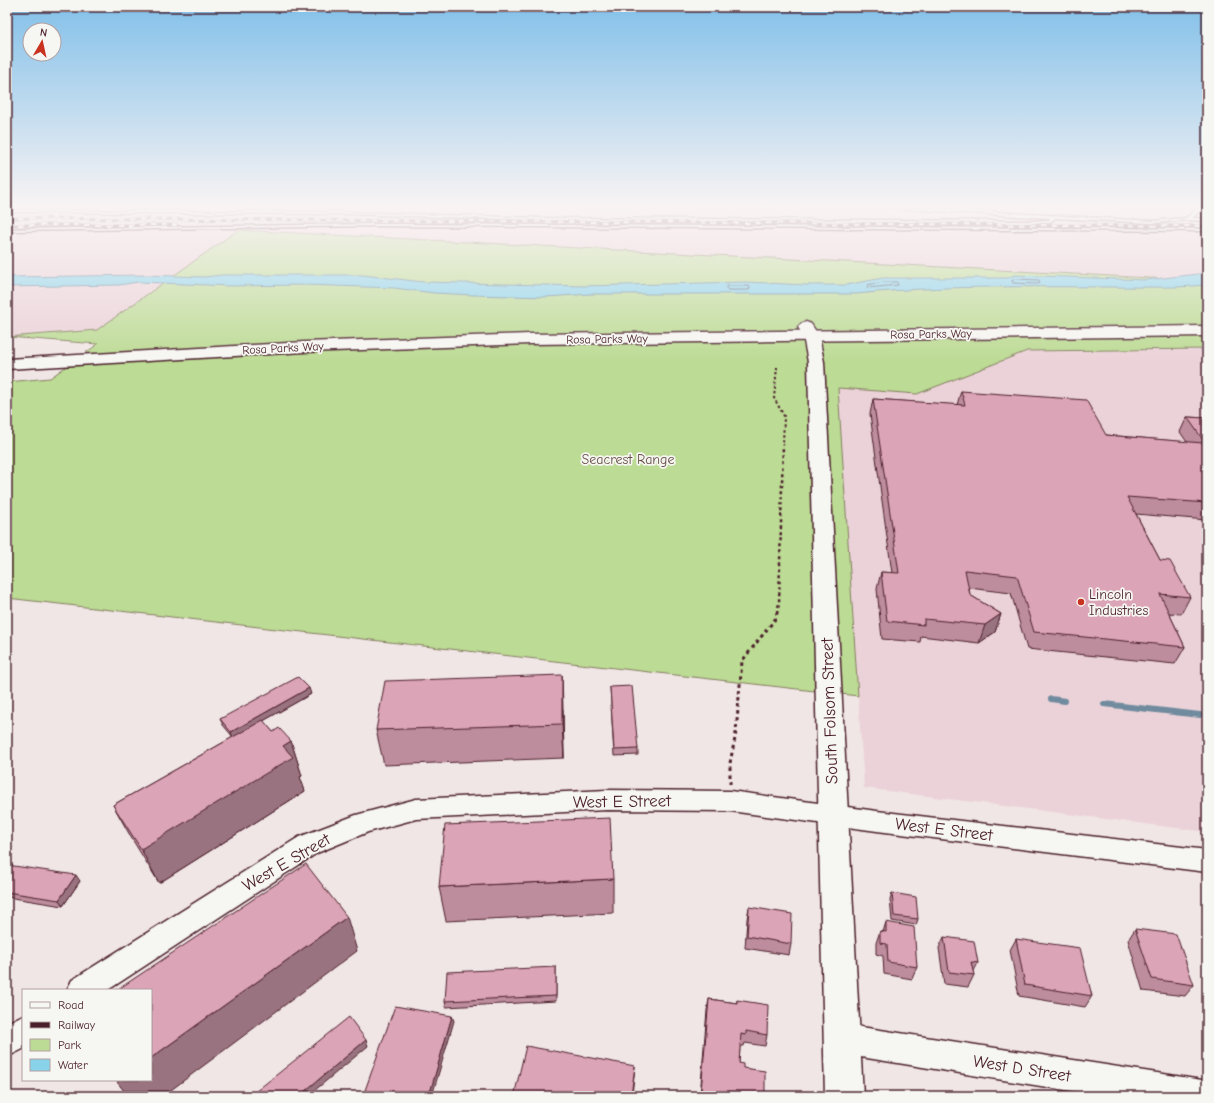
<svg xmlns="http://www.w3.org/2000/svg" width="1214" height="1103" font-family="'Comic Neue',sans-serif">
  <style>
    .built { fill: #ebd2d8 }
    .green { fill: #bcdb94; stroke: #837d60 }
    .water { fill: #89d3ea; stroke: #708b9e }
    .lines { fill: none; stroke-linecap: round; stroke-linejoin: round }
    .shore { stroke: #636777; stroke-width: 1 }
    .stream { stroke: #708b9e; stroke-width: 6 }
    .service-casing { stroke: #4a1f2b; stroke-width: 3 }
    .minor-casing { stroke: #4a1f2b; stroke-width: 3 }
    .tertiary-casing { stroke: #4a1f2b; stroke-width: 3 }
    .trunk-casing { stroke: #4a1f2b; stroke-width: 3 }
    .path-far2 { stroke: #4a1f2b; stroke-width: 2; stroke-dasharray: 2.5 2.5; stroke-linecap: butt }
    .path-far1 { stroke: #4a1f2b; stroke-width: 2.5; stroke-dasharray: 3 3; stroke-linecap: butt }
    .path { stroke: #4a1f2b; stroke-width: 3; stroke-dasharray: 3.5 3.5; stroke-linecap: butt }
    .service { fill: #f6f6f2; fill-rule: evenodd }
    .minor { fill: #f6f6f2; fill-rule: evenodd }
    .tertiary { fill: #f6f6f2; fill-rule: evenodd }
    .trunk { fill: #f6f6f2; fill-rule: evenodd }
    .rail-casing { stroke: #4a1f2b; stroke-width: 3 }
    .rail { stroke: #f6f6f2; stroke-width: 2; stroke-dasharray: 5.5; stroke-linecap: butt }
    .wall { fill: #bd8d9d; stroke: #4a1f2b }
    .shaded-wall { fill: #9a7380; stroke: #4a1f2b }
    .building { fill: #dca4b7; stroke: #4a1f2b }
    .poi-dot { fill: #c8321e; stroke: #f6f6f2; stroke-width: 1.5 }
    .labels { text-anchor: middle; stroke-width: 3.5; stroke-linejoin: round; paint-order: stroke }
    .far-street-label { font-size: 12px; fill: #4a1f2b; stroke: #f6f6f2 }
    .park-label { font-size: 14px; fill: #664e45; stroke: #f6f6f2 }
    .poi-label { font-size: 14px; fill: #4a1f2b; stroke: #f6f6f2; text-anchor: start }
    .near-street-label { font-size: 17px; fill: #4a1f2b; stroke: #f6f6f2 }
  </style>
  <rect width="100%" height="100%" fill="#f1e6e6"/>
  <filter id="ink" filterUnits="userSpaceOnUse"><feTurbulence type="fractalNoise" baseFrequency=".025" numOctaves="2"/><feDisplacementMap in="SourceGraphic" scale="8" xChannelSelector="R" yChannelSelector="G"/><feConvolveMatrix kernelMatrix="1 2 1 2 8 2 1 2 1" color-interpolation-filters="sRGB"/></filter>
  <g filter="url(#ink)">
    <g class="built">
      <path d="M 7,208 L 1207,208 L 1207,281 L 238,230 L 97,330 L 7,337 Z"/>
      <path d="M 1207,349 L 1207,832 L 864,788 L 838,387 L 917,394 L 1027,351 Z"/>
    </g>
    <path class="green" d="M 238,230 L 1207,281 L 1207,349 L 1027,351 L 917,394 L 838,388 L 858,696 L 7,598 L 7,382 L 50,378 L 98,344 L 7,337 L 97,330 Z"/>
    <path class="water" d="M 1207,273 L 1207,285 L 1178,287 C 1071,288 963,283 856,294 L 590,294 L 546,297 L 473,295 L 434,293 L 394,288 L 305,285 L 230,286 L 138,282 L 119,285 L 7,287 L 7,277 L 147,275 L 204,277 L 223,275 L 363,275 L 423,282 L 583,286 L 746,282 L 805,285 L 846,285 L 883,278 L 1007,278 L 1015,275 L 1146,280 Z"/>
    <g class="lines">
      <g class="shore">
        <path d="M 1016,279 L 1039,280 L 1040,282 L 1038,284 L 1013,283 L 1012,281 Z"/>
        <path d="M 884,282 L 897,282 L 898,285 L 867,288 L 868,285 Z"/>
        <path d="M 728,286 L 749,286 L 750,288 L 749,290 L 728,290 L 726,288 Z"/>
      </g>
      <g class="stream">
        <path d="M 1051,699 L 1065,701"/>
        <path d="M 1104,704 L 1200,715"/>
      </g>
      <defs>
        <g id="service">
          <path d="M 889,208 L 926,208 L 1152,221 L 1186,218 L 1198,208 L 1204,208 L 1192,218 L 1207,219 L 1207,221 L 1187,220 L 1152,223 L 1055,218 L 1050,222 L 1030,223 L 541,220 L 345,214 L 7,212 L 7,210 L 345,212 L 541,218 L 1030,221 L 1049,220 L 1050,218 Z"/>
          <path d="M 375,224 L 1207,229 L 1207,231 L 375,226 L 7,231 L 7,229 Z"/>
        </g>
        <g id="minor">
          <path d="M 607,790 L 730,791 L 877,811 L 1207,850 L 1207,872 L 877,831 L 730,811 L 607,810 L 416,819 L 368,832 L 317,853 L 108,990 L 67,990 L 72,980 L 299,837 L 356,815 L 416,799 Z"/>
          <path d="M 23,1015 L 23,1049 L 7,1057 L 7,1023 Z"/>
          <path d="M 842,1024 L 1202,1080 L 1207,1082 L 1207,1096 L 1103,1096 L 842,1054 L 831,1050 L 827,1039 L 831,1028 Z"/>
        </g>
        <path id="tertiary" d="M 806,322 L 811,324 L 819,336 L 824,362 L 863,1096 L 825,1096 L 808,362 L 803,336 L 798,327 L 801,324 Z"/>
        <path id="trunk" d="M 1207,326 L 1207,336 L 530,344 L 305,352 L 7,369 L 7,359 L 305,342 L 530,334 Z"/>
      </defs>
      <use href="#service" class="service-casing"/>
      <use href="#minor" class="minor-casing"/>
      <use href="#tertiary" class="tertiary-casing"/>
      <use href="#trunk" class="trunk-casing"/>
      <path class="path-far2" d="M 777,367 L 774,398 L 784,416 L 783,445"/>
      <path class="path-far1" d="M 777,613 L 779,603 L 783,444"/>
      <path class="path" d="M 730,784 L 730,763 L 736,733 L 742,661 L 776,618 L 777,612"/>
      <use href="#service" class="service"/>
      <use href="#minor" class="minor"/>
      <use href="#tertiary" class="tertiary"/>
      <use href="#trunk" class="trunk"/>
      <defs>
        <g id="rail">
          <path d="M 7,218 L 1207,226"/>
          <path d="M 7,225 L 177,225"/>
        </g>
      </defs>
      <use href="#rail" class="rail-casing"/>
      <use href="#rail" class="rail"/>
    </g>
    <g class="wall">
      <path d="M 961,391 L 1106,435 L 1187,442 L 1180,432 L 1187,417 L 1207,418 L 1207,520 L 1136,514 L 1160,560 L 1190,597 L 1181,614 L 1169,613 L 1185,647 L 1175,664 L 1027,649 L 1011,593 L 969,588 L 970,595 L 1001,614 L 995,632 L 979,643 L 921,636 L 920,642 L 882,639 L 877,589 L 881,572 L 892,573 L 870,414 L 873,399 L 957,405 Z"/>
      <path d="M 610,687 L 638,749 L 638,755 L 614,756 Z"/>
      <path d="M 311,694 L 263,721 L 273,732 L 291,741 L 302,776 L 300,777 L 305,791 L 159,883 L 132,839 L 113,805 L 233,737 L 223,725 L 220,719 Z"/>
      <path d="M 563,709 L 564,758 L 384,765 L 376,730 Z"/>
      <path d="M 7,865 L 80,881 L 63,906 L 7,897 Z"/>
      <path d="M 613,879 L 613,913 L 446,921 L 439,887 Z"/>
      <path d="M 892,893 L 918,919 L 916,925 L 892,921 L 890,899 Z"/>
      <path d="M 749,907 L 791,944 L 789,955 L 745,948 L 747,919 Z"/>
      <path d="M 886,922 L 917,967 L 912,979 L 884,974 L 883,956 L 876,954 L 876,943 L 880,931 L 883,932 Z"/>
      <path d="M 1135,929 L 1194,985 L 1185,996 L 1143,991 L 1128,940 Z"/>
      <path d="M 944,937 L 978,963 L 973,973 L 974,975 L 968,987 L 944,984 L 939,948 Z"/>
      <path d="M 1016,939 L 1092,996 L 1085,1007 L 1019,996 L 1010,950 Z"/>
      <path d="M 556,967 L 556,1001 L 446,1007 L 445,1001 Z"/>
      <path d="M 709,999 L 737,1003 L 737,1000 L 767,1035 L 765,1046 L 745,1043 L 744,1046 L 740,1046 L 739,1063 L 743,1068 L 765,1096 L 700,1096 L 707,1010 Z"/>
    </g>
    <g class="shaded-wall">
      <path d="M 1001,614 L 995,632 L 979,643 L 985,625 Z"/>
      <path d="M 562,675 L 563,709 L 564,758 L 562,724 Z"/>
      <path d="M 309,688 L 311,694 L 233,738 L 231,732 Z"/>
      <path d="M 291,741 L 302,776 L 300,777 L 305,791 L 159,883 L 141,849 L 283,746 Z"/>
      <path d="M 76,875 L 80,881 L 63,906 L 59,900 Z"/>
      <path d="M 347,917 L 357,951 L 163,1096 L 128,1096 L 117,1082 L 120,1080 L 151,1080 L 151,1058 Z"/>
      <path d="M 452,1016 L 454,1021 L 432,1096 L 429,1096 Z"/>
      <path d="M 366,1040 L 368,1046 L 308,1096 L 299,1096 Z"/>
      <path d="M 635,1066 L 632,1096 L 631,1096 Z"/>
    </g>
    <g class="building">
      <path d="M 961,391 L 1086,400 L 1106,435 L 1203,443 L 1207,448 L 1207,503 L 1127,497 L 1160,560 L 1170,561 L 1190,597 L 1160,594 L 1185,647 L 1034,632 L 1017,576 L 965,570 L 970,595 L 1001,614 L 985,625 L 924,619 L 924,625 L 887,621 L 881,572 L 899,573 L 873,399 L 965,405 Z"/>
      <path d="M 1187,417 L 1207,418 L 1207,444 L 1206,444 Z"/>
      <path d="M 562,675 L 562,724 L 376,730 L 385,681 Z"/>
      <path d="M 298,677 L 309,688 L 231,732 L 220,719 Z"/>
      <path d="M 632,686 L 638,749 L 614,750 L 610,687 Z"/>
      <path d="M 263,720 L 273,732 L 279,728 L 291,741 L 283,746 L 293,757 L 141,849 L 113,805 Z"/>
      <path d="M 610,818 L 613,879 L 439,887 L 445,825 Z"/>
      <path d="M 306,864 L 347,917 L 151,1058 L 151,990 L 117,990 Z"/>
      <path d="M 7,865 L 76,875 L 59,900 L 7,892 Z"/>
      <path d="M 892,893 L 916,897 L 918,919 L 894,916 Z"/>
      <path d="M 749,907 L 792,914 L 791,944 L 747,936 Z"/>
      <path d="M 886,922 L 914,927 L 917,967 L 888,962 L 887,944 L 880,943 L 880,931 L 886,932 Z"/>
      <path d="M 1135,929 L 1176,934 L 1194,985 L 1152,979 Z"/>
      <path d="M 944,937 L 974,941 L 978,963 L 971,962 L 974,975 L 949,972 Z"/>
      <path d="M 1016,939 L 1080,948 L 1092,996 L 1025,985 Z"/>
      <path d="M 556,967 L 556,996 L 445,1001 L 447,972 Z"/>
      <path d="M 709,999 L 737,1003 L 737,1000 L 768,1005 L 767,1035 L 746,1031 L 746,1035 L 741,1034 L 739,1063 L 743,1064 L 743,1068 L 765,1071 L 765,1096 L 727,1096 L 701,1091 Z"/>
      <path d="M 395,1006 L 452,1016 L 429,1096 L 363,1096 Z"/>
      <path d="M 349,1017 L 366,1040 L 299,1096 L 250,1096 Z"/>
      <path d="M 526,1046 L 635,1066 L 631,1096 L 514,1096 Z"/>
    </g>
  </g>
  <linearGradient id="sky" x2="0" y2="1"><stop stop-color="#82c0e9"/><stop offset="0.57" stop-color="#f9f4f4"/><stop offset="1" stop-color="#f9f4f4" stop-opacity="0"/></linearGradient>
  <rect width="1214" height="363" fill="url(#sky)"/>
  <circle class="poi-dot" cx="1081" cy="602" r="4"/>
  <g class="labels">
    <g class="far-street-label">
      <text transform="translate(931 334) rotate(-1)" y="4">Rosa Parks Way</text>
      <text transform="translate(607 339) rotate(-1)" y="4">Rosa Parks Way</text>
      <text transform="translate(283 348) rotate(-3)" y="4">Rosa Parks Way</text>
    </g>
    <g class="park-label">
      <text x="628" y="464">Seacrest Range</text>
    </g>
    <g class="poi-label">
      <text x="1089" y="599">Lincoln<tspan x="1089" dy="16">Industries</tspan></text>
    </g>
    <g class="near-street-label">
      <text transform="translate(829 711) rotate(-92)" y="6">South Folsom Street</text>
      <text transform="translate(622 801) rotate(-1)" y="6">West E Street</text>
      <text transform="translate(944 829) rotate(7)" y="6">West E Street</text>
      <text transform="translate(286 862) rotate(-30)" y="6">West E Street</text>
      <text transform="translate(1022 1068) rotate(9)" y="6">West D Street</text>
    </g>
  </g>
  <rect width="1214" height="1103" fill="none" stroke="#f6f6f2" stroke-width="24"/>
  <rect x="12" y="12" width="1190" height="1079" fill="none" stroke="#4a1f2b" stroke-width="1.5" filter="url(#ink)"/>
  <rect x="22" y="989" width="130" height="92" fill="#f6f6f2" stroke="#b1a0a2"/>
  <rect x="30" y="1002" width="20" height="6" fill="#f6f6f2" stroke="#b1a0a2"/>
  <text x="58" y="1009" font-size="12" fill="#4a1f2b">Road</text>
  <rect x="30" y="1022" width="20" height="6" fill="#4a1f2b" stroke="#b1a0a2"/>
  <text x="58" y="1029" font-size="12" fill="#4a1f2b">Railway</text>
  <rect x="30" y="1039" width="20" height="12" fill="#bcdb94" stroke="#b1a0a2"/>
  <text x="58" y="1049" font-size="12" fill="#4a1f2b">Park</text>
  <rect x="30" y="1059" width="20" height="12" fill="#89d3ea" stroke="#b1a0a2"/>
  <text x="58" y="1069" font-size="12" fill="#4a1f2b">Water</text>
  <g transform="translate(42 42) rotate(9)"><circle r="19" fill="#f6f6f2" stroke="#b1a0a2"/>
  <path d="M0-3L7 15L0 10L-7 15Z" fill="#c8321e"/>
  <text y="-6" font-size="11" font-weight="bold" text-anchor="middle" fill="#4a1f2b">N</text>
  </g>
</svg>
